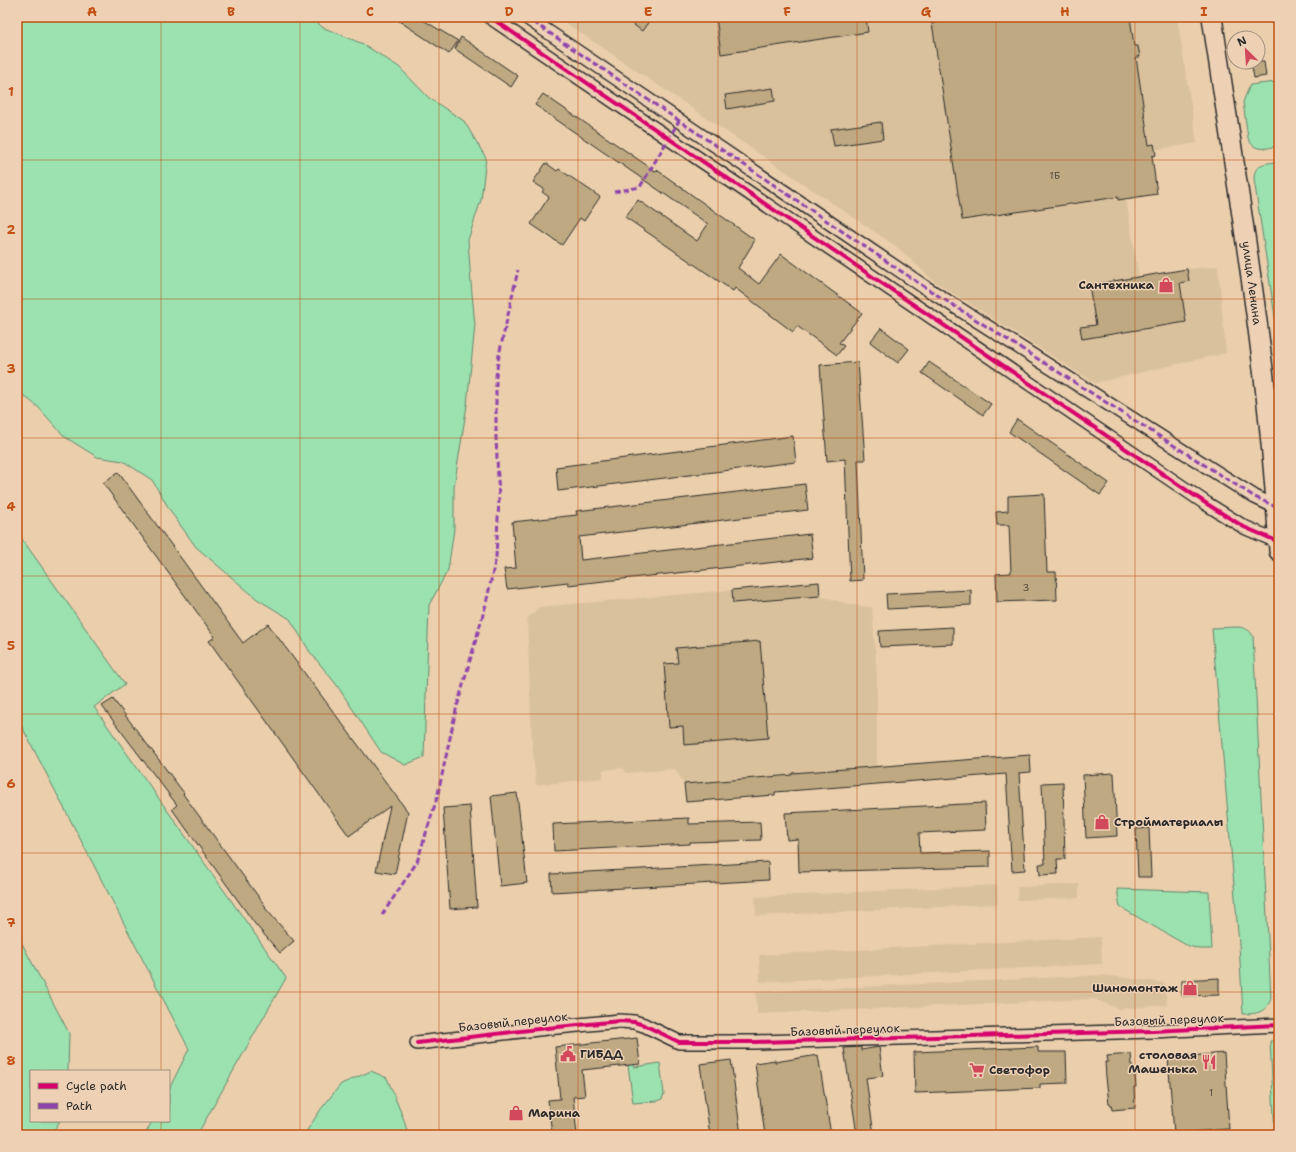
<svg xmlns="http://www.w3.org/2000/svg" width="1296" height="1152" font-family="'Shantell Sans',sans-serif">
  <style>
    .built { fill: #dac19d }
    .green { fill: #9be2af; stroke: #63866d }
    .building { fill: #bea982; stroke: #2b2b2b }
    .lines { fill: none; stroke-linecap: round; stroke-linejoin: round }
    .street-casing { stroke: #2b2b2b; stroke-width: 16 }
    .secondary-casing { stroke: #2b2b2b; stroke-width: 22 }
    .street { stroke: #eed1b5; stroke-width: 13 }
    .secondary { stroke: #eed1b5; stroke-width: 19 }
    .quiet { stroke: #8e44ad; stroke-width: 3; stroke-dasharray: 6 3; stroke-linecap: butt }
    .cycleway-casing { stroke: #eed1b5; stroke-width: 6 }
    .cycleway { stroke: #d6006c; stroke-width: 4 }
    .grid { fill: none; stroke: #c25012; stroke-width: 1; stroke-opacity: 0.55 }
    .labels { text-anchor: middle; stroke-width: 3; stroke-linejoin: round; paint-order: stroke }
    .number-label { font-size: 10px; fill: #504a41 }
    .street-label { font-size: 12px; fill: #2b2b2b; stroke: #eed1b5 }
    .poi-label { font-size: 12px; font-weight: bold; fill: #2b2b2b; stroke: #eed1b5; text-anchor: start }
    .neatline { fill: none; stroke: #c25012; stroke-width: 1.5 }
    .grid-label { font-size: 13px; text-anchor: middle; font-weight: bold; fill: #c25012 }
  </style>
  <rect width="100%" height="100%" fill="#ebcfac"/>
  <filter id="ink" filterUnits="userSpaceOnUse"><feTurbulence type="fractalNoise" baseFrequency=".025" numOctaves="2"/><feDisplacementMap in="SourceGraphic" scale="8" xChannelSelector="R" yChannelSelector="G"/><feConvolveMatrix kernelMatrix="1 2 1 2 8 2 1 2 1" color-interpolation-filters="sRGB"/></filter>
  <g filter="url(#ink)">
    <g class="built">
      <path d="M 557,17 L 1177,17 L 1197,143 L 1155,150 L 1156,155 L 1152,156 L 1157,194 L 1126,199 L 1139,277 L 1187,269 L 1218,266 L 1226,353 L 1095,383 L 935,282 L 897,247 Z"/>
      <path d="M 819,582 L 820,596 L 852,605 L 872,607 L 877,675 L 877,767 L 684,784 L 675,769 L 626,773 L 623,768 L 603,770 L 603,778 L 536,785 L 532,743 L 527,619 L 539,607 Z"/>
      <path d="M 1079,884 L 1079,898 L 1018,900 L 1017,887 Z"/>
      <path d="M 997,885 L 998,904 L 756,916 L 755,897 Z"/>
      <path d="M 1101,937 L 1102,964 L 760,982 L 759,955 Z"/>
      <path d="M 1104,975 L 1165,983 L 1167,1005 L 1119,1009 L 1094,999 L 757,1014 L 756,992 Z"/>
    </g>
    <g class="green">
      <path d="M 17,17 L 312,17 L 322,27 L 363,44 L 399,67 L 429,98 L 464,121 L 486,158 L 481,200 L 468,240 L 471,283 L 475,325 L 467,405 L 454,487 L 454,529 L 448,570 L 429,605 L 424,757 L 405,765 L 381,752 L 336,684 L 310,652 L 290,619 L 257,599 L 196,547 L 173,515 L 152,480 L 123,461 L 97,457 L 65,437 L 38,407 L 17,390 Z"/>
      <path d="M 1276,82 L 1279,100 L 1279,146 C 1266,148 1254,153 1248,138 L 1243,102 L 1250,85 Z"/>
      <path d="M 1279,162 L 1279,343 L 1254,179 C 1254,163 1266,163 1279,162 Z"/>
      <path d="M 17,532 L 125,684 L 94,707 L 286,978 L 197,1135 L 145,1135 L 152,1121 L 169,1121 L 169,1089 L 189,1049 L 17,717 Z"/>
      <path d="M 1238,627 C 1246,628 1250,630 1253,636 L 1271,999 C 1265,1013 1257,1014 1243,1014 L 1239,944 L 1212,628 Z"/>
      <path d="M 1117,889 L 1209,892 L 1212,949 L 1199,949 L 1186,945 L 1120,907 Z"/>
      <path d="M 17,934 L 69,1033 L 68,1071 L 31,1071 L 31,1121 L 60,1121 L 51,1135 L 17,1135 Z"/>
      <path d="M 1279,1040 L 1279,1135 L 1275,1135 L 1270,1041 Z"/>
      <path d="M 660,1063 L 664,1094 L 662,1099 L 658,1101 L 633,1103 L 628,1065 L 634,1064 L 635,1067 Z"/>
      <path d="M 371,1071 L 387,1078 L 404,1120 L 408,1135 L 304,1135 L 321,1109 L 341,1084 Z"/>
    </g>
    <g class="building">
      <path d="M 393,17 L 418,17 L 458,41 L 449,54 Z"/>
      <path d="M 623,17 L 652,17 L 642,31 Z"/>
      <path d="M 716,17 L 866,17 L 868,32 L 721,54 Z"/>
      <path d="M 970,17 L 1130,17 L 1134,46 L 1138,46 L 1140,57 L 1136,57 L 1149,145 L 1154,144 L 1156,155 L 1152,156 L 1157,194 L 1118,200 L 1118,197 L 962,220 L 932,23 Z"/>
      <path d="M 461,37 L 518,76 L 511,87 L 455,49 Z"/>
      <path d="M 1251,62 L 1264,62 L 1266,76 L 1254,78 Z"/>
      <path d="M 773,88 L 775,101 L 727,109 L 725,95 Z"/>
      <path d="M 543,94 L 655,171 L 657,170 L 755,240 L 738,268 L 759,284 L 781,254 L 862,313 L 839,343 L 844,346 L 837,355 L 797,326 L 793,332 L 735,288 L 733,291 L 625,217 L 638,200 L 697,241 L 708,224 L 535,105 Z"/>
      <path d="M 881,122 L 883,139 L 834,146 L 831,129 Z"/>
      <path d="M 546,163 L 557,171 L 559,169 L 600,197 L 584,221 L 580,218 L 562,245 L 531,224 L 549,197 L 542,192 L 544,189 L 533,182 Z"/>
      <path d="M 1187,269 L 1189,281 L 1180,283 L 1186,322 L 1082,339 L 1080,327 L 1096,325 L 1089,285 Z"/>
      <path d="M 881,328 L 909,349 L 898,363 L 870,342 Z"/>
      <path d="M 858,362 L 865,460 L 858,460 L 863,580 L 850,581 L 845,459 L 827,461 L 820,365 Z"/>
      <path d="M 929,362 L 991,404 L 983,415 L 922,373 Z"/>
      <path d="M 1017,419 L 1109,483 L 1100,495 L 1009,432 Z"/>
      <path d="M 793,436 L 796,462 L 558,491 L 556,467 Z"/>
      <path d="M 118,472 L 243,643 L 268,624 L 408,812 L 395,874 L 376,871 L 390,806 L 349,836 L 209,641 L 215,637 L 103,483 Z"/>
      <path d="M 805,484 L 808,510 L 579,537 L 581,560 L 810,534 L 813,558 L 568,585 L 568,582 L 507,589 L 504,569 L 516,568 L 512,522 L 577,515 L 576,511 Z"/>
      <path d="M 1044,494 L 1047,572 L 1056,572 L 1057,600 L 997,602 L 996,574 L 1011,573 L 1009,525 L 997,525 L 996,512 L 1008,511 L 1008,496 Z"/>
      <path d="M 819,582 L 820,596 L 733,603 L 732,590 Z"/>
      <path d="M 971,590 L 971,605 L 887,609 L 886,594 Z"/>
      <path d="M 953,627 L 953,644 L 880,647 L 879,631 Z"/>
      <path d="M 760,641 L 768,738 L 684,745 L 683,726 L 669,727 L 664,664 L 678,663 L 676,648 Z"/>
      <path d="M 113,699 L 184,793 L 183,794 L 266,907 L 265,908 L 294,941 L 280,953 L 255,924 L 172,809 L 177,805 L 102,706 Z"/>
      <path d="M 1030,755 L 1031,772 L 1019,773 L 1025,870 L 1012,871 L 1006,774 L 775,792 L 775,795 L 686,802 L 684,784 L 792,775 L 792,773 Z"/>
      <path d="M 1114,773 L 1117,836 L 1086,838 L 1083,775 Z"/>
      <path d="M 1063,782 L 1065,859 L 1057,859 L 1058,874 L 1040,875 L 1039,864 L 1045,864 L 1042,783 Z"/>
      <path d="M 517,793 L 527,883 L 500,886 L 491,796 Z"/>
      <path d="M 985,803 L 986,830 L 919,833 L 920,853 L 990,851 L 990,867 L 799,872 L 798,839 L 787,840 L 785,813 Z"/>
      <path d="M 470,806 L 477,907 L 450,909 L 443,808 Z"/>
      <path d="M 689,818 L 689,824 L 760,822 L 761,840 L 690,842 L 690,844 L 554,851 L 553,824 Z"/>
      <path d="M 1149,828 L 1151,877 L 1138,877 L 1136,829 Z"/>
      <path d="M 768,862 L 769,880 L 552,892 L 551,874 Z"/>
      <path d="M 1219,978 L 1219,995 L 1182,996 L 1182,980 Z"/>
      <path d="M 637,1038 L 640,1064 L 582,1070 L 585,1096 L 573,1097 L 577,1135 L 552,1135 L 548,1100 L 560,1099 L 555,1047 Z"/>
      <path d="M 861,1047 L 861,1050 L 879,1047 L 883,1076 L 866,1078 L 874,1135 L 857,1135 L 844,1048 Z"/>
      <path d="M 1038,1047 L 1038,1052 L 1066,1052 L 1067,1083 L 1040,1084 L 1040,1088 L 915,1093 L 914,1052 Z"/>
      <path d="M 1224,1053 L 1229,1129 L 1174,1133 L 1168,1058 Z"/>
      <path d="M 1131,1054 L 1133,1074 L 1135,1074 L 1136,1087 L 1134,1087 L 1135,1108 L 1112,1110 L 1111,1104 L 1109,1104 L 1106,1077 L 1105,1062 L 1108,1062 L 1107,1056 Z"/>
      <path d="M 818,1055 L 831,1135 L 765,1135 L 755,1063 L 775,1060 L 775,1062 Z"/>
      <path d="M 731,1060 L 741,1135 L 710,1135 L 700,1064 Z"/>
    </g>
    <g class="lines">
      <defs>
        <g id="street">
          <path d="M 490,17 L 1207,504 L 1244,527 L 1279,542"/>
          <path d="M 526,17 L 923,286 L 1255,497 L 1276,507"/>
          <path d="M 417,1043 L 547,1028 L 620,1021 L 634,1022 L 644,1025 L 679,1042 L 755,1042 L 1153,1031 L 1279,1025"/>
        </g>
        <g id="secondary">
          <path id="s1" d="M 1212,17 C 1238,194 1270,372 1279,551"/>
        </g>
      </defs>
      <use href="#street" class="street-casing"/>
      <use href="#secondary" class="secondary-casing"/>
      <use href="#street" class="street"/>
      <use href="#secondary" class="secondary"/>
      <g class="quiet">
        <path d="M 526,17 L 923,286 L 1255,497 L 1276,507"/>
        <path d="M 614,192 L 640,187 L 679,121"/>
        <path d="M 382,915 L 417,862 L 437,798 L 456,710 L 486,604 L 496,557 L 499,499 L 496,438 L 496,376 L 499,355 L 518,270"/>
      </g>
      <defs>
        <g id="cycleway">
          <path d="M 490,17 L 1207,504 L 1244,527 L 1279,542"/>
          <path d="M 417,1043 L 547,1028 L 620,1021 L 634,1022 L 644,1025 L 679,1042 L 755,1042 L 1153,1031 L 1279,1025"/>
        </g>
      </defs>
      <use href="#cycleway" class="cycleway-casing"/>
      <use href="#cycleway" class="cycleway"/>
    </g>
  </g>
  <path class="grid" d="M 161,17 L 161,1071M 300,17 L 300,1135M 439,17 L 439,1135M 578,17 L 578,1135M 718,17 L 718,1135M 857,17 L 857,1135M 996,17 L 996,1135M 1135,17 L 1135,1135M 17,160 L 1279,160M 17,299 L 1279,299M 17,438 L 1279,438M 17,576 L 1279,576M 17,714 L 1279,714M 17,853 L 1279,853M 17,992 L 1279,992M 161,1121 L 161,1135"/>
  <defs>
    <symbol id="shop-bare" viewBox="-9 -9 18 18"><path d="M-5-2.5h2.3a2.7 3.5 0 0 1 5.4 0H5L5.5 6h-11ZM-1.5-2.5h3a1.5 2.3 0 0 0-3 0Z" fill="#d1495b" stroke="#eed1b5" stroke-width="2.5" paint-order="stroke"/></symbol>
    <symbol id="civic-bare" viewBox="-9 -9 18 18"><path d="M-.6-6.5H3V-4.5H.6V-3L4-1V1h2V6H-6V1h2V-1L-.6-3ZM-1.2 2.5V6h2.4V2.5Z" fill="#d1495b" stroke="#eed1b5" stroke-width="2.5" paint-order="stroke"/></symbol>
    <symbol id="restaurant-bare" viewBox="-9 -9 18 18"><path d="M-5-6h1v4h1v-4h1v4h1v-4h1v5L-1.5 .5V6h-2V.5L-5-1ZM5-6V6H3V1.5H1.5Q1.5-4 5-6Z" fill="#d1495b" stroke="#eed1b5" stroke-width="2.5" paint-order="stroke"/></symbol>
    <symbol id="supermarket-bare" viewBox="-9 -9 18 18"><path d="M-6-5.5h2.5l.6 2H6L4.5 2H-2.5L-4.4-4H-6ZM-1.5 3.2a1.3 1.3 0 1 0 .1 0ZM3 3.2a1.3 1.3 0 1 0 .1 0Z" fill="#d1495b" stroke="#eed1b5" stroke-width="2.5" paint-order="stroke"/></symbol>
  </defs>
  <g fill-rule="evenodd">
    <use href="#shop-bare" x="1155" y="274" width="22" height="22"/>
    <use href="#shop-bare" x="1091" y="811" width="22" height="22"/>
    <use href="#shop-bare" x="1179" y="977" width="22" height="22"/>
    <use href="#civic-bare" x="557" y="1043" width="22" height="22"/>
    <use href="#restaurant-bare" x="1198" y="1051" width="22" height="22"/>
    <use href="#supermarket-bare" x="966" y="1059" width="22" height="22"/>
    <use href="#shop-bare" x="505" y="1102" width="22" height="22"/>
  </g>
  <g class="labels">
    <g class="number-label">
      <text x="1055" y="179">1Б</text>
      <text x="1026" y="591">3</text>
      <text x="1211" y="1096">1</text>
    </g>
    <g class="street-label">
      <text dy="4" stroke="none"><textPath href="#s1" startOffset="269">улица Ленина</textPath></text>
      <text transform="translate(1169 1020) rotate(-2)" y="4">Базовый переулок</text>
      <text transform="translate(513 1022) rotate(-6)" y="4">Базовый переулок</text>
      <text transform="translate(845 1030) rotate(-2)" y="4">Базовый переулок</text>
    </g>
    <g class="poi-label">
      <text x="1154" y="289" text-anchor="end">Сантехника</text>
      <text x="1114" y="826">Стройматериалы</text>
      <text x="1178" y="992" text-anchor="end">Шиномонтаж</text>
      <text x="580" y="1058">ГИБДД</text>
      <text x="1197" y="1059" text-anchor="end">cтоловая<tspan x="1197" dy="14">Машенька</tspan></text>
      <text x="989" y="1074">Светофор</text>
      <text x="528" y="1117">Марина</text>
    </g>
  </g>
  <rect width="1296" height="1152" fill="none" stroke="#eed1b5" stroke-width="44"/>
  <rect x="30" y="1070" width="140" height="52" fill="#eed1b5" stroke="#a08f7e"/>
  <rect x="38" y="1083" width="20" height="6" fill="#d6006c" stroke="#a08f7e"/>
  <text x="66" y="1090" font-size="12" fill="#2b2b2b">Cycle path</text>
  <rect x="38" y="1103" width="20" height="6" fill="#8e44ad" stroke="#a08f7e"/>
  <text x="66" y="1110" font-size="12" fill="#2b2b2b">Path</text>
  <g transform="translate(1246 50) rotate(335)"><circle r="19" fill="#eed1b5" stroke="#a08f7e"/>
  <path d="M0-3L7 15L0 10L-7 15Z" fill="#d1495b"/>
  <text y="-6" font-size="11" font-weight="bold" text-anchor="middle" fill="#2b2b2b">N</text>
  </g>
  <rect x="22" y="22" width="1252" height="1108" class="neatline"/>
  <g class="grid-label">
    <text x="92" y="16">A</text>
    <text x="231" y="16">B</text>
    <text x="370" y="16">C</text>
    <text x="509" y="16">D</text>
    <text x="648" y="16">E</text>
    <text x="787" y="16">F</text>
    <text x="926" y="16">G</text>
    <text x="1065" y="16">H</text>
    <text x="1204" y="16">I</text>
    <text x="11" y="96">1</text>
    <text x="11" y="234">2</text>
    <text x="11" y="373">3</text>
    <text x="11" y="511">4</text>
    <text x="11" y="650">5</text>
    <text x="11" y="788">6</text>
    <text x="11" y="927">7</text>
    <text x="11" y="1065">8</text>
  </g>
</svg>
